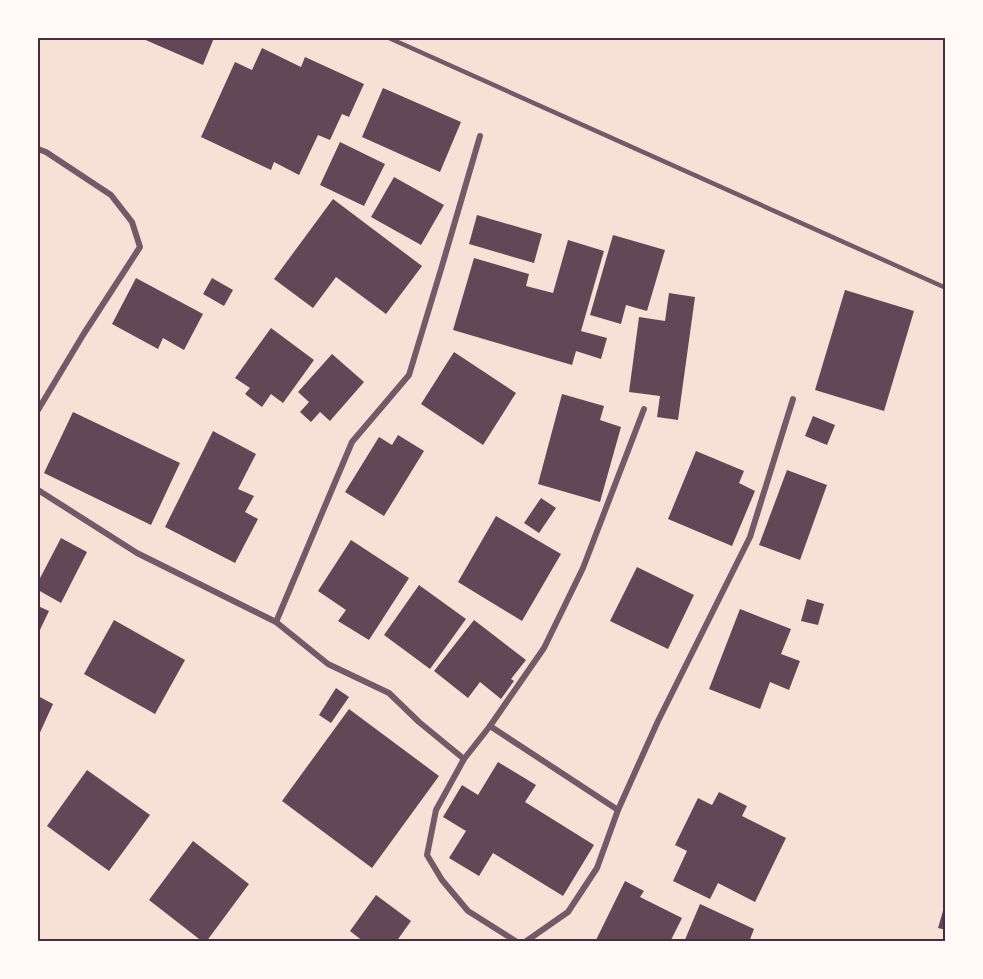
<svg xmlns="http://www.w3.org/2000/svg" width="983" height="979" font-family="'Fira Sans',sans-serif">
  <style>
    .building { fill: #644757 }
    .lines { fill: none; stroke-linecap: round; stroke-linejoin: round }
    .service { stroke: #755966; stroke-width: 4.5 }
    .minor { stroke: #755966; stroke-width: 6 }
    .neatline { fill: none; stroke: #4a2c40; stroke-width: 2 }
  </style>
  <rect width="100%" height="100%" fill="#f7e1d7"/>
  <g class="building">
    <path d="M 141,38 L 214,38 L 203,65 Z"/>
    <path d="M 262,48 L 301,67 L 305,57 L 364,84 L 349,117 L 342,114 L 330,140 L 318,135 L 299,175 L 274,162 L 271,170 L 201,137 L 235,62 L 252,70 Z"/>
    <path d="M 383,88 L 461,122 L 440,172 L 362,137 Z"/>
    <path d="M 340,142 L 385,164 L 364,206 L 320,185 Z"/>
    <path d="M 394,177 L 444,205 L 421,245 L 371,217 Z"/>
    <path d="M 333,199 L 422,266 L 386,314 L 336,277 L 313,308 L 274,279 Z"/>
    <path d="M 477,215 L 542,234 L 534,263 L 469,244 Z"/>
    <path d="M 613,235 L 665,250 L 647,311 L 626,305 L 621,324 L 590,315 Z"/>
    <path d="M 568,240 L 604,251 L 581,331 L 607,338 L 601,359 L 576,351 L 572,365 L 453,330 L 474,258 L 529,274 L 526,286 L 553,293 Z"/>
    <path d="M 136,278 L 203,314 L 184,350 L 163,338 L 158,349 L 112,324 Z"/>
    <path d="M 212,278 L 233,290 L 224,306 L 203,294 Z"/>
    <path d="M 845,290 L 914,311 L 884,411 L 815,390 Z"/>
    <path d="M 669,293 L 695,297 L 678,420 L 657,417 L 660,396 L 629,392 L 639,317 L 665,321 Z"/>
    <path d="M 271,328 L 314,360 L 283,403 L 271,394 L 262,407 L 245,394 L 250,388 L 235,378 Z"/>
    <path d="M 454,352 L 516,393 L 483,445 L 421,404 Z"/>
    <path d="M 332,354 L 364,382 L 330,421 L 320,412 L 311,422 L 300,412 L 309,402 L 298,392 Z"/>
    <path d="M 562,394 L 604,406 L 600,420 L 621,427 L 600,502 L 538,484 Z"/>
    <path d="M 73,412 L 180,463 L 151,525 L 44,473 Z"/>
    <path d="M 813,416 L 835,425 L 827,445 L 805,436 Z"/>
    <path d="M 213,431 L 256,454 L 238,489 L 254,496 L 245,512 L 258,519 L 235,563 L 165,527 Z"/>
    <path d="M 398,435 L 424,451 L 384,516 L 345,492 L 379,437 L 392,445 Z"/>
    <path d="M 696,451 L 744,471 L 739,483 L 755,491 L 732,546 L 668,519 Z"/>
    <path d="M 787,470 L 827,485 L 800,560 L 759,545 Z"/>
    <path d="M 541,498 L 556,508 L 539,533 L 524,523 Z"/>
    <path d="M 496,516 L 561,554 L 522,621 L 458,582 Z"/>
    <path d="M 61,538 L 87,552 L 61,603 L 38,590 L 38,582 Z"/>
    <path d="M 351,540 L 409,578 L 369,640 L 338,621 L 346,610 L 318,591 Z"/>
    <path d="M 637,567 L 694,595 L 668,649 L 610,621 Z"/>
    <path d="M 419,585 L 466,619 L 430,669 L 384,635 Z"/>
    <path d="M 807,599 L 824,604 L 818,625 L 801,621 Z"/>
    <path d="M 38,606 L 49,611 L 38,634 Z"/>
    <path d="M 740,609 L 791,629 L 781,654 L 800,661 L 789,690 L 770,682 L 760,709 L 709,689 Z"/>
    <path d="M 114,620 L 185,660 L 155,714 L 84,674 Z"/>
    <path d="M 474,620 L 526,660 L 511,679 L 514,681 L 501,699 L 480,682 L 468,698 L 434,671 Z"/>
    <path d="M 336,688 L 349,697 L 331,723 L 319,715 Z"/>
    <path d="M 38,696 L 53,704 L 38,737 Z"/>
    <path d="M 349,709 L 439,776 L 372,868 L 282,801 Z"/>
    <path d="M 498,762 L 536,785 L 525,802 L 594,845 L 563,896 L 493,853 L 479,876 L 449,858 L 466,831 L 443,817 L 462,785 L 478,795 Z"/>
    <path d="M 87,770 L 150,815 L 109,871 L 47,826 Z"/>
    <path d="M 719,792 L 747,806 L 742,816 L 786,838 L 755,902 L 718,883 L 710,899 L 673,881 L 687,851 L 675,845 L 698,798 L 712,805 Z"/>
    <path d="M 193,841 L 249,884 L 206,942 L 203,942 L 149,900 Z"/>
    <path d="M 625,881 L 644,891 L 640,897 L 682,918 L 670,942 L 595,942 Z"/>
    <path d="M 376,895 L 411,921 L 396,942 L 364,942 L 350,931 Z"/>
    <path d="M 700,904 L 754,929 L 749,942 L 684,942 Z"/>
    <path d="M 945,904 L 946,904 L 946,930 L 938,928 Z"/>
  </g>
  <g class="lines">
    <path class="service" d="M 389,38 L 946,288"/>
    <g class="minor">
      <path d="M 38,149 L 46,152 L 111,195 L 132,222 L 140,247 L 83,335 L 38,410"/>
      <path d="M 38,490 L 137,553 L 276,622 L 328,664 L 389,693 L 419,722 L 464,759 L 436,810 L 427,855 L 442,880 L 468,911 L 517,942"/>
      <path d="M 276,622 L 352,442 L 409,375 L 442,266 L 480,136"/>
      <path d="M 490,726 L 544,648 L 583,568 L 644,409"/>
      <path d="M 464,759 L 490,726 L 618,810"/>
      <path d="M 525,942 L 568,912 L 597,868 L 618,810 L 658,721 L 750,537 L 793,399"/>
    </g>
  </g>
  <rect width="983" height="979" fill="none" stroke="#fffaf5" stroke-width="78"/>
  <rect x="39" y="39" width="905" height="901" class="neatline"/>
</svg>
